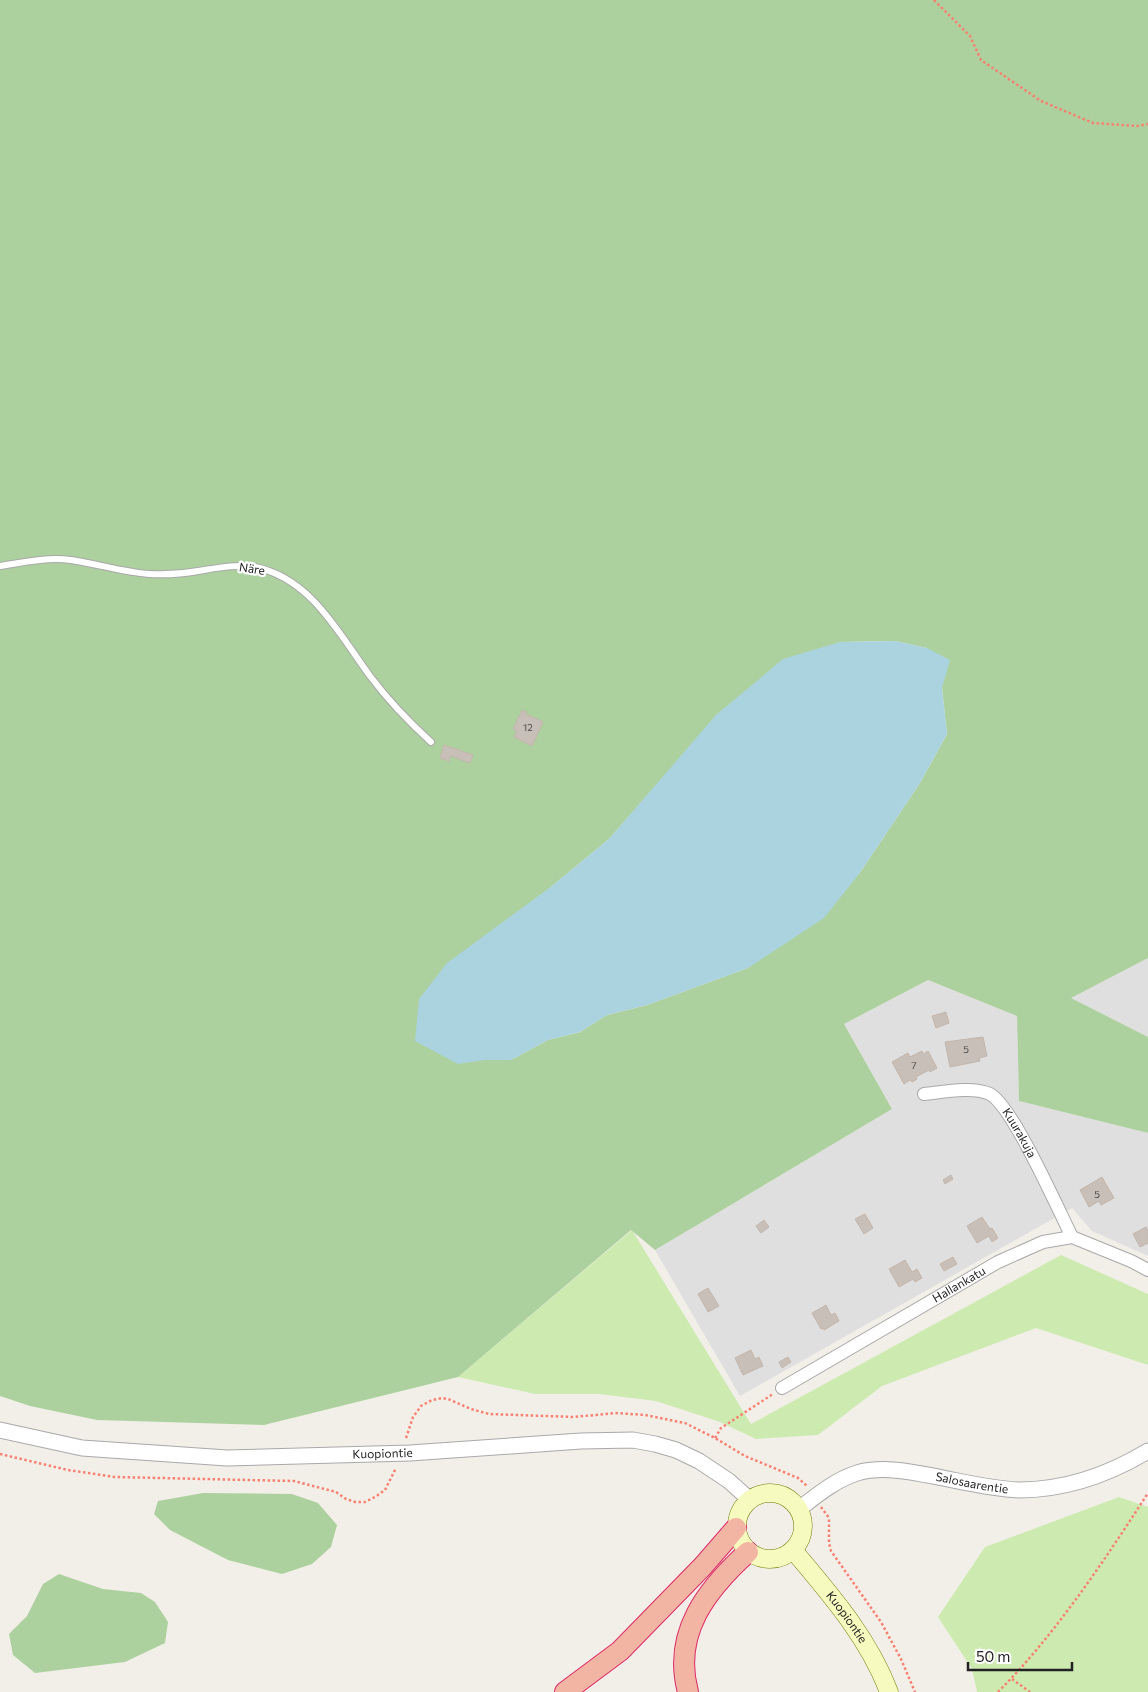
<svg xmlns="http://www.w3.org/2000/svg" width="1148" height="1692" font-family="Commissioner,sans-serif">
  <style>
    .residential { fill: #e0dfdf }
    .grass { fill: #cdebb0 }
    .forest { fill: #add19e; fill-rule: evenodd }
    .water { fill: #aad3df }
    .building { fill: #c7bfb8; stroke: #c4b6ab }
    .lines { fill: none; stroke-linecap: round; stroke-linejoin: round }
    .service-casing { stroke: #a9a9a9; stroke-width: 8 }
    .minor-casing { stroke: #a9a9a9; stroke-width: 14 }
    .tertiary-casing { stroke: #a9a9a9; stroke-width: 17 }
    .secondary-casing { stroke: #707d05; stroke-width: 19 }
    .trunk-casing { stroke: #dc2a67; stroke-width: 22 }
    .path { stroke: #fa8072; stroke-width: 2.5; stroke-dasharray: 2.5 2.5; stroke-linecap: butt }
    .service { stroke: #fff; stroke-width: 6 }
    .minor { stroke: #fff; stroke-width: 12 }
    .tertiary { stroke: #fff; stroke-width: 15 }
    .secondary { stroke: #f7fabf; stroke-width: 18 }
    .trunk { stroke: #f2b4a3; stroke-width: 20 }
    .labels { text-anchor: middle; stroke-width: 4.5; stroke-linejoin: round; paint-order: stroke }
    .number-label { font-size: 10px; fill: #4b4948 }
    .street-label { font-size: 12px; fill: #222; stroke: #fff }
  </style>
  <rect width="100%" height="100%" fill="#f2efe9"/>
  <g class="residential">
    <path d="M 1148,958 L 1148,1037 L 1070,998 Z"/>
    <path d="M 928,980 L 1017,1016 L 1019,1101 L 1148,1133 L 1148,1256 L 1092,1231 L 1072,1208 L 740,1396 L 655,1250 L 892,1109 L 844,1024 Z"/>
  </g>
  <g class="grass">
    <path d="M 632,1230 L 751,1424 L 1061,1255 L 1148,1294 L 1148,1365 L 1036,1328 L 882,1386 L 818,1435 L 756,1439 L 720,1422 L 656,1401 L 599,1394 L 535,1394 L 458,1377 Z"/>
    <path d="M 1119,1497 L 1148,1507 L 1148,1692 L 977,1692 L 972,1669 L 938,1617 L 985,1547 Z"/>
  </g>
  <g class="forest">
    <path d="M 0,0 L 1148,0 L 1148,958 L 1071,998 L 1148,1037 L 1148,1133 L 1019,1101 L 1017,1016 L 928,980 L 844,1024 L 892,1109 L 655,1250 L 631,1230 L 458,1377 L 264,1425 L 97,1420 L 30,1406 L 0,1396 ZM 895,641 L 927,648 L 942,688 L 947,734 L 920,783 L 859,874 L 748,968 L 647,1005 L 607,1015 L 580,1032 L 548,1040 L 511,1060 L 485,1060 L 552,886 L 609,839 L 658,783 L 840,642 Z"/>
    <path d="M 203,1493 L 292,1494 L 318,1503 L 337,1525 L 331,1547 L 312,1564 L 282,1574 L 228,1560 L 170,1530 L 154,1514 L 158,1501 Z"/>
    <path d="M 59,1574 L 103,1589 L 141,1593 L 155,1602 L 168,1622 L 165,1643 L 125,1662 L 35,1673 L 13,1655 L 9,1634 L 27,1616 L 43,1584 Z"/>
  </g>
  <path class="water" d="M 895,641 L 927,648 L 950,660 L 942,688 L 947,734 L 920,783 L 859,874 L 824,918 L 748,968 L 647,1005 L 607,1015 L 580,1032 L 548,1040 L 511,1060 L 485,1060 L 458,1064 L 415,1041 L 419,999 L 447,963 L 552,886 L 609,839 L 716,715 L 783,659 L 840,642 Z"/>
  <g class="building">
    <path d="M 522,710 L 527,712 L 526,714 L 543,722 L 532,746 L 514,737 L 517,731 L 513,729 Z"/>
    <path d="M 444,745 L 473,755 L 470,763 L 450,756 L 449,761 L 440,758 Z"/>
    <path d="M 946,1012 L 949,1023 L 936,1028 L 932,1016 Z"/>
    <path d="M 983,1037 L 987,1056 L 979,1058 L 980,1061 L 950,1067 L 945,1042 Z"/>
    <path d="M 922,1051 L 924,1054 L 928,1051 L 937,1068 L 930,1072 L 929,1070 L 916,1077 L 917,1079 L 912,1082 L 910,1080 L 904,1084 L 892,1062 L 908,1053 L 910,1057 Z"/>
    <path d="M 951,1175 L 953,1179 L 945,1184 L 943,1180 Z"/>
    <path d="M 1102,1177 L 1114,1198 L 1101,1205 L 1099,1201 L 1089,1207 L 1080,1190 Z"/>
    <path d="M 865,1214 L 873,1228 L 864,1234 L 855,1219 Z"/>
    <path d="M 982,1217 L 990,1229 L 992,1228 L 998,1238 L 992,1242 L 989,1236 L 977,1243 L 967,1226 Z"/>
    <path d="M 764,1220 L 769,1227 L 761,1233 L 756,1226 Z"/>
    <path d="M 1146,1227 L 1148,1231 L 1148,1243 L 1140,1247 L 1133,1234 Z"/>
    <path d="M 953,1257 L 957,1264 L 944,1271 L 940,1264 Z"/>
    <path d="M 905,1260 L 912,1272 L 917,1269 L 922,1278 L 915,1282 L 913,1279 L 899,1287 L 889,1269 Z"/>
    <path d="M 708,1288 L 719,1306 L 708,1312 L 698,1294 Z"/>
    <path d="M 826,1305 L 831,1315 L 835,1313 L 839,1321 L 824,1330 L 823,1328 L 821,1329 L 812,1313 Z"/>
    <path d="M 751,1350 L 755,1359 L 759,1357 L 763,1366 L 743,1375 L 735,1358 Z"/>
    <path d="M 788,1357 L 791,1362 L 782,1368 L 779,1362 Z"/>
  </g>
  <g class="lines">
    <defs>
      <path id="service" d="M 0,566 C 24,562 47,557 71,560 C 98,564 123,572 149,574 C 166,575 182,574 198,571 C 217,568 235,564 255,567 C 311,578 339,634 370,676 C 388,700 409,722 431,742"/>
      <g id="minor">
        <path id="s1" d="M 924,1094 C 943,1092 973,1086 990,1094 C 1013,1107 1058,1209 1072,1237"/>
        <path id="s2" d="M 782,1388 L 998,1262 L 1043,1242 L 1072,1237 L 1131,1261 L 1148,1270"/>
      </g>
      <g id="tertiary">
        <path id="s3" d="M 0,1430 L 82,1448 L 227,1458 L 410,1453 L 581,1441 L 633,1440 L 655,1444 L 676,1450 L 699,1461 L 729,1481 L 749,1499"/>
        <path id="s4" d="M 799,1509 C 816,1496 835,1480 857,1473 C 884,1465 917,1473 943,1478 C 968,1483 993,1489 1019,1490 C 1066,1490 1108,1475 1148,1451"/>
      </g>
      <g id="secondary">
        <circle cx="770" cy="1526" r="33"/>
        <path id="s5" d="M 793,1550 C 830,1594 868,1637 889,1692"/>
      </g>
      <g id="trunk">
        <path d="M 565,1692 L 620,1651 L 703,1566 L 736,1528"/>
        <path d="M 688,1692 C 672,1633 707,1589 748,1552"/>
      </g>
    </defs>
    <use href="#service" class="service-casing"/>
    <use href="#minor" class="minor-casing"/>
    <use href="#tertiary" class="tertiary-casing"/>
    <use href="#secondary" class="secondary-casing"/>
    <use href="#trunk" class="trunk-casing"/>
    <g class="path">
      <path d="M 934,0 L 970,36 L 981,60 L 1041,101 L 1093,123 L 1137,126 L 1148,124"/>
      <path d="M 406,1438 L 413,1417 L 421,1406 L 432,1400 L 442,1398 L 448,1399 L 471,1409 L 489,1414 L 574,1417 L 615,1413 L 645,1415 L 685,1423 L 715,1438 L 745,1456 L 798,1478 L 807,1486"/>
      <path d="M 715,1438 L 721,1428 L 773,1394"/>
      <path d="M 0,1454 L 68,1470 L 115,1477 L 294,1481 L 336,1492 L 346,1499 L 355,1502 L 365,1502 L 375,1497 L 385,1490 L 396,1468"/>
      <path d="M 821,1507 L 829,1518 L 829,1543 L 831,1551 L 881,1622 L 901,1659 L 915,1692"/>
      <path d="M 1012,1679 L 1030,1692"/>
      <path d="M 998,1692 C 1055,1635 1104,1561 1148,1493"/>
    </g>
    <use href="#service" class="service"/>
    <use href="#minor" class="minor"/>
    <use href="#tertiary" class="tertiary"/>
    <use href="#secondary" class="secondary"/>
    <use href="#trunk" class="trunk"/>
  </g>
  <g class="labels">
    <g class="number-label">
      <text x="528" y="731">12</text>
      <text x="966" y="1053">5</text>
      <text x="914" y="1069">7</text>
      <text x="1097" y="1198">5</text>
    </g>
    <g class="street-label">
      <text transform="translate(252 569) rotate(9)" y="4">Näre</text>
      <text dy="4" stroke="none"><textPath href="#s1" startOffset="116">Kuurakuja</textPath></text>
      <text dy="4" stroke="none"><textPath href="#s2" startOffset="205">Hallankatu</textPath></text>
      <text dy="4" stroke="none"><textPath href="#s3" startOffset="385">Kuopiontie</textPath></text>
      <text dy="4" stroke="none"><textPath href="#s4" startOffset="185">Salosaarentie</textPath></text>
      <text dy="4" stroke="none"><textPath href="#s5" startOffset="86">Kuopiontie</textPath></text>
    </g>
  </g>
  <path d="M968 1662v8h104v-8" fill="none" stroke="#222222" stroke-width="2.5"/>
  <text x="976" y="1662" font-size="15" fill="#222222" stroke="#ffffff" stroke-width="4" paint-order="stroke">50 m</text>
</svg>
